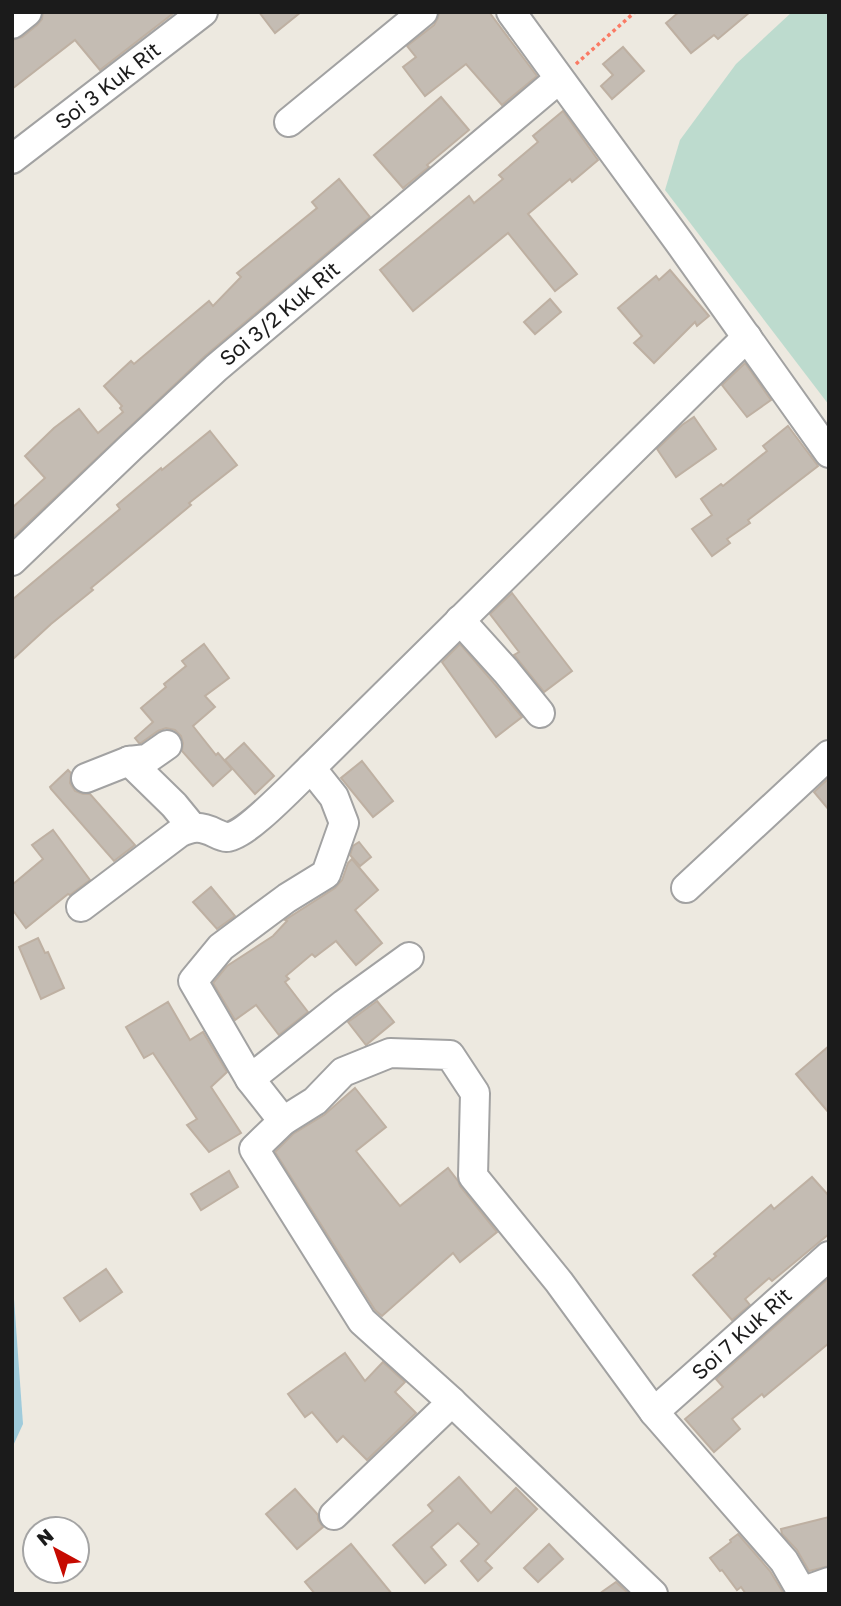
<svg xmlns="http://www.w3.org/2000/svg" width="841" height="1606" font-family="'Golos Text',sans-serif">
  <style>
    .wetland { fill: #bddbce }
    .water { fill: #9fcbdb }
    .building { fill: #c4bcb3; stroke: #beb0a2; stroke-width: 2 }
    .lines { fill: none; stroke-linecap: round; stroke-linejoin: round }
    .minor-casing { stroke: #a2a2a2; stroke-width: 32 }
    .path { stroke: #fa7a64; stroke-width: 3.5; stroke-dasharray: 3.5 3.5; stroke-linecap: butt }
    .minor { stroke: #fff; stroke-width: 28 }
    .labels { text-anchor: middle; stroke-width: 5; stroke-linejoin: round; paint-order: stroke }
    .street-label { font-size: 21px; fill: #1b1b1b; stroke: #fff }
  </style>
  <rect width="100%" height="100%" fill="#ede9e0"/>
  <path class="wetland" d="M 792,12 L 829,12 L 829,405 L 665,190 L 680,140 L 736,64 Z"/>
  <path class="water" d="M 12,1271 L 23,1424 L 12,1448 Z"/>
  <g class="building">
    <path d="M 43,12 L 175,12 L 100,70 L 75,40 L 12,89 L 12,40 L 22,37 L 37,25 L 42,19 Z"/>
    <path d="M 259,12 L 301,12 L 275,33 Z"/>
    <path d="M 439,12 L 489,12 L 537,76 L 502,105 L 466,64 L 425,96 L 403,67 L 416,57 L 407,46 L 434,25 L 438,18 Z"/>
    <path d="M 679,12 L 750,12 L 718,39 L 714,35 L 691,53 L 666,23 Z"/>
    <path d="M 623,47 L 644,71 L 612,99 L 601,86 L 613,75 L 603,64 Z"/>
    <path d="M 441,97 L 469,130 L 427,165 L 429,167 L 403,188 L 374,155 Z"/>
    <path d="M 563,111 L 598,160 L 572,182 L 570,179 L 528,214 L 577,274 L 555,291 L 508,233 L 413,311 L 380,270 L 469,196 L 474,203 L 503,179 L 499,175 L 538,142 L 533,136 Z"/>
    <path d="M 339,179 L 370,217 L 205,356 L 12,538 L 12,508 L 45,478 L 25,456 L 54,428 L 79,409 L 98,433 L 123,412 L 120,408 L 122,406 L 104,386 L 131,361 L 134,364 L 209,301 L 213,306 L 241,277 L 237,273 L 317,208 L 312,202 Z"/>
    <path d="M 670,270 L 709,316 L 697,326 L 695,322 L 654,363 L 634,343 L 642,336 L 618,308 L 656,276 L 659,280 Z"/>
    <path d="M 550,299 L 561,312 L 535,334 L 524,322 Z"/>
    <path d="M 745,363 L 771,400 L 747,417 L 722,385 Z"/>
    <path d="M 694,417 L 716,449 L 676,477 L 657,449 L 682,425 Z"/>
    <path d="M 788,426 L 818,466 L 748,520 L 750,523 L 727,539 L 730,543 L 712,556 L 692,529 L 712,515 L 701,499 L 721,484 L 723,486 L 767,451 L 763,446 Z"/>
    <path d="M 210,431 L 237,465 L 189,503 L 191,505 L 91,588 L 93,590 L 51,624 L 12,660 L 12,600 L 120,509 L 117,505 L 161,468 L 162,470 Z"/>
    <path d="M 512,593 L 572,671 L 544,692 L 514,655 L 519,652 L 490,614 Z"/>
    <path d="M 204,644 L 229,678 L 205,696 L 215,707 L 193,726 L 216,755 L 218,753 L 232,769 L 213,786 L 182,751 L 183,743 L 181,736 L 175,730 L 166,728 L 158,731 L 141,743 L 139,743 L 135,738 L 153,722 L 141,708 L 166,687 L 164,684 L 186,666 L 182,661 Z"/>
    <path d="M 460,644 L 493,682 L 522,717 L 496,737 L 442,662 Z"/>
    <path d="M 244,743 L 274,776 L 255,794 L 225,760 Z"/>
    <path d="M 362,761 L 393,801 L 373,817 L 341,778 Z"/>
    <path d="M 68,770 L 71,773 L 70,783 L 75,791 L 83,794 L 90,794 L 135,845 L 114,861 L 51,789 L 50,787 Z"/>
    <path d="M 829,778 L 829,810 L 814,792 Z"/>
    <path d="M 53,830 L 90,880 L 70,895 L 68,894 L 26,928 L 12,909 L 12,885 L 43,859 L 32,845 Z"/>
    <path d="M 359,842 L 371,857 L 360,866 L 350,855 L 353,846 Z"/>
    <path d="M 352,859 L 378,890 L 355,910 L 382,943 L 356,965 L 336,941 L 315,957 L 312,954 L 286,976 L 289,979 L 285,982 L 308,1012 L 279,1035 L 256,1005 L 235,1020 L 213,983 L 227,966 L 273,936 L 287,921 L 285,920 L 335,888 L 342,880 L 348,863 Z"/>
    <path d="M 211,887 L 235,916 L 217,929 L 193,902 Z"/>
    <path d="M 38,938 L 45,953 L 48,952 L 64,988 L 41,999 L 19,947 Z"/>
    <path d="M 377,1001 L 394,1022 L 366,1045 L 348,1022 Z"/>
    <path d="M 168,1002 L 190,1040 L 203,1032 L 227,1072 L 211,1087 L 241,1133 L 209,1152 L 187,1125 L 197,1119 L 153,1053 L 144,1058 L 126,1027 Z"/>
    <path d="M 829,1046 L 829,1113 L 796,1074 Z"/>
    <path d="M 355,1088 L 386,1127 L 356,1151 L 400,1206 L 448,1168 L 458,1181 L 460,1186 L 497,1232 L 460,1262 L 453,1253 L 382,1316 L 375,1310 L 275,1152 L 293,1134 L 324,1115 Z"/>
    <path d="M 229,1171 L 238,1187 L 201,1210 L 191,1194 Z"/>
    <path d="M 812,1177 L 829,1196 L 829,1234 L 772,1281 L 769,1278 L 745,1299 L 750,1305 L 732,1320 L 693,1275 L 716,1256 L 714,1254 L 771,1205 L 774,1209 Z"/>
    <path d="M 106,1269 L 122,1292 L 80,1321 L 64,1298 Z"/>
    <path d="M 829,1278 L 829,1343 L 764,1397 L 762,1394 L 732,1419 L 740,1429 L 714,1452 L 685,1419 L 723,1387 L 716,1379 Z"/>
    <path d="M 345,1353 L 365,1381 L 383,1362 L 405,1382 L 395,1392 L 416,1413 L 367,1460 L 343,1436 L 337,1442 L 312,1412 L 305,1417 L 288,1394 Z"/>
    <path d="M 459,1477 L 491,1513 L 516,1488 L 537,1509 L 485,1561 L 492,1568 L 478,1581 L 461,1561 L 479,1544 L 458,1523 L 431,1547 L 446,1565 L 425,1583 L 393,1545 L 433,1511 L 428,1505 Z"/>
    <path d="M 295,1489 L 318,1515 L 318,1520 L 323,1527 L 297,1549 L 266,1514 Z"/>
    <path d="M 829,1517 L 829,1566 L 809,1571 L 797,1550 L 782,1534 L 781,1529 Z"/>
    <path d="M 738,1534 L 770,1571 L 784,1594 L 746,1594 L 741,1587 L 737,1590 L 722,1570 L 720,1571 L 710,1558 L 731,1542 L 730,1540 Z"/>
    <path d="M 351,1544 L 392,1594 L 315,1594 L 305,1582 Z"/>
    <path d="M 549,1544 L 563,1559 L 538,1582 L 524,1568 Z"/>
    <path d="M 616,1582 L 629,1594 L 599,1594 Z"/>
  </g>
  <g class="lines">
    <defs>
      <g id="minor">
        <path d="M 511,12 L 679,242 L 829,453"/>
        <path d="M 12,24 L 27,12"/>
        <path d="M 289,122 L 423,12"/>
        <path d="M 12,159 L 203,12"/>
        <path d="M 12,561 L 131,447 L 216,368 L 559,79"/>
        <path d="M 460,620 L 506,671 L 540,713"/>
        <path d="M 129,761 L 147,759 L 167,745"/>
        <path d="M 86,778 L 129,761 L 174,805 L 192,827"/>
        <path d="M 686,888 L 829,755"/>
        <path d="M 81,907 L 179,833 C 193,826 201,826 215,833 C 217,834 224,837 226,837 C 244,838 296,782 311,768"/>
        <path d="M 250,1079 L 344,1004 L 409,957"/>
        <path d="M 283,1121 L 250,1079 L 193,981 L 221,947 L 287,898 L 326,874 L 344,823 L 334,797 L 311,768 L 747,337"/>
        <path d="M 654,1412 L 829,1256"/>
        <path d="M 334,1515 L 452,1402"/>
        <path d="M 801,1592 L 829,1582"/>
        <path d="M 653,1594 L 452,1402 L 362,1321 L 254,1149 L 283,1121 L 315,1101 L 343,1072 L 390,1053 L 450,1055 L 475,1093 L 473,1176 L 559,1282 L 654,1412 L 784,1561 L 803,1594"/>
      </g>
    </defs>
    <use href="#minor" class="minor-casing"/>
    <path class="path" d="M 576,64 L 635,12"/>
    <use href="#minor" class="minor"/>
  </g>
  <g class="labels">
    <g class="street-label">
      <text transform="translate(108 86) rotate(-38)" y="7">Soi 3 Kuk Rit</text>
      <text transform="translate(280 314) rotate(-40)" y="7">Soi 3/2 Kuk Rit</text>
      <text transform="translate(742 1334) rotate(-42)" y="7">Soi 7 Kuk Rit</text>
    </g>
  </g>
  <rect width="841" height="1606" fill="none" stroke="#1b1b1b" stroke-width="28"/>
  <g transform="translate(56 1550) rotate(320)"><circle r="33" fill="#ffffff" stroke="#a4a4a4" stroke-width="2"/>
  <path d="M0-5L12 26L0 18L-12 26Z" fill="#c60a00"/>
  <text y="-10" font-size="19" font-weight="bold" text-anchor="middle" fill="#1b1b1b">N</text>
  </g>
</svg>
